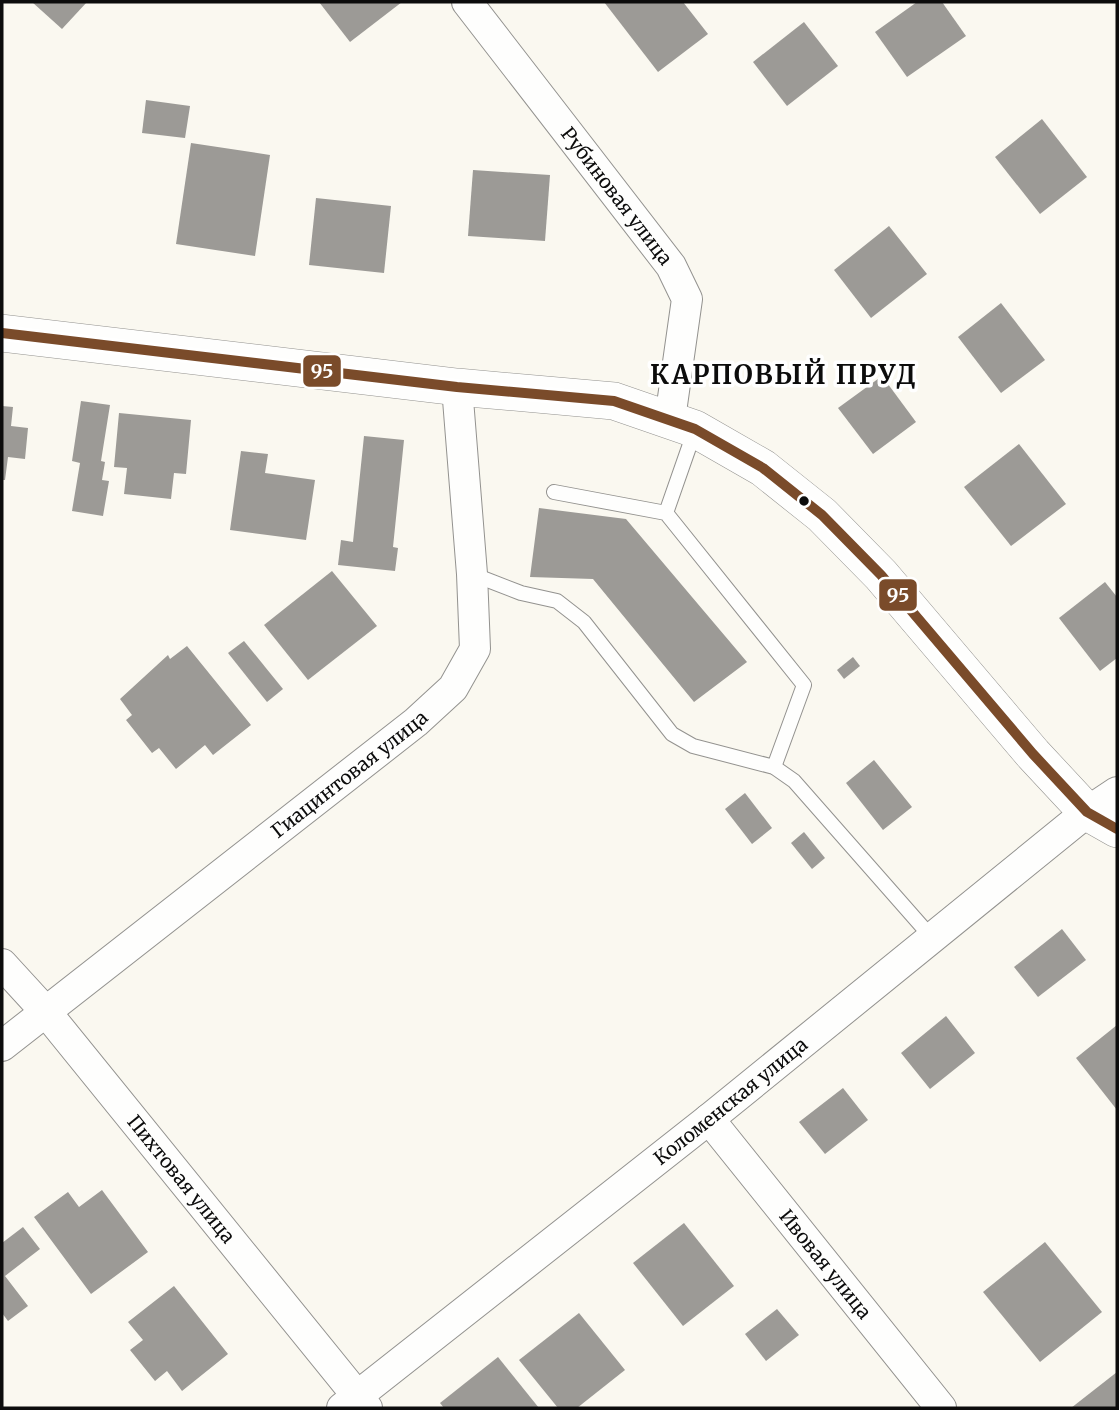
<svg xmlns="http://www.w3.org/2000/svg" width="1119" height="1410" font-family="Merriweather,serif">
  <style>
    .building { fill: #9c9a96 }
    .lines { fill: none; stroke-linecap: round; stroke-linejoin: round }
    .service-casing { stroke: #93928f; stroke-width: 16 }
    .minor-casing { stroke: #93928f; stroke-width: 32 }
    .tertiary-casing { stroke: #93928f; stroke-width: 38 }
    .service { stroke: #fefefd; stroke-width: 14 }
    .minor { stroke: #fefefd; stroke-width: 30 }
    .tertiary { stroke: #fefefd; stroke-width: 37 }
    .bus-1-casing { stroke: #fff; stroke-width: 16 }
    .bus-1 { stroke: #7a4b2a; stroke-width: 10 }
    .bus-dot { fill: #0c0c0c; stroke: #fff; stroke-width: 2.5 }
    .labels { text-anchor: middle; stroke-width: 7; stroke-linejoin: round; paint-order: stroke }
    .street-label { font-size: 19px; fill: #0c0c0c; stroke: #fff }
    .district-label { font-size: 26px; font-weight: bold; letter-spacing: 2px; fill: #0c0c0c; stroke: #fff }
    .line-badge { stroke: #fff; stroke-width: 2.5 }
    .badge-label { font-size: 19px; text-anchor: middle; font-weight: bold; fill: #fff }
  </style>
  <rect width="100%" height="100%" fill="#faf8f0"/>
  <g class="building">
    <path d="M 32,2 L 87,2 L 62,29 Z"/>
    <path d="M 319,2 L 402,2 L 350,42 Z"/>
    <path d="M 604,2 L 683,2 L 708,34 L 658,72 Z"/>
    <path d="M 917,2 L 942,2 L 966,36 L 907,77 L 875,32 Z"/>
    <path d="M 804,22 L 838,66 L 787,106 L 753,62 Z"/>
    <path d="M 146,100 L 190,106 L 185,138 L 142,133 Z"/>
    <path d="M 1042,119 L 1087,177 L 1040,214 L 995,157 Z"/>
    <path d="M 191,143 L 270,155 L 255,256 L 176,244 Z"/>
    <path d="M 473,170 L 550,175 L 545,241 L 468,236 Z"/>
    <path d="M 316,198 L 391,206 L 384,273 L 309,265 Z"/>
    <path d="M 889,226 L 927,274 L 871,318 L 834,270 Z"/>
    <path d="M 1001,303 L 1045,360 L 1001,393 L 958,337 Z"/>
    <path d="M 882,376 L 916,422 L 873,454 L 838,408 Z"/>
    <path d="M 81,401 L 110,405 L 101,461 L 105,462 L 102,480 L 109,481 L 103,516 L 72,511 L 80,463 L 72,461 Z"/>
    <path d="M 2,406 L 13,407 L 11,426 L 28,428 L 25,459 L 8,457 L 5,480 L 2,480 Z"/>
    <path d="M 119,413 L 191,420 L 186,474 L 174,473 L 171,499 L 124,494 L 127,468 L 114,467 Z"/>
    <path d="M 364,436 L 404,440 L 393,547 L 398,548 L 395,571 L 338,565 L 341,540 L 353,542 Z"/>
    <path d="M 1019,444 L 1066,504 L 1011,546 L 964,487 Z"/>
    <path d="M 241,451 L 268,454 L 265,473 L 315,480 L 306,540 L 230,530 Z"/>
    <path d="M 539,508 L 626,519 L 747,662 L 694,702 L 593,579 L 530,577 Z"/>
    <path d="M 332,571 L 377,626 L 308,680 L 264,625 Z"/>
    <path d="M 1105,582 L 1117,597 L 1117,658 L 1100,671 L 1059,618 Z"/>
    <path d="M 244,641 L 283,689 L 267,702 L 228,653 Z"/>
    <path d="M 187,646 L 251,725 L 213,755 L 205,745 L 176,769 L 159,748 L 152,753 L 126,720 L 132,715 L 120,699 L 168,655 L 170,659 Z"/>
    <path d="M 853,657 L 860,666 L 844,679 L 837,670 Z"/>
    <path d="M 874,760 L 912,807 L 883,830 L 846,783 Z"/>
    <path d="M 745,793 L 772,828 L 752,844 L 725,809 Z"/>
    <path d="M 804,832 L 825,858 L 812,869 L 791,843 Z"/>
    <path d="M 1062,929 L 1086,960 L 1038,997 L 1014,967 Z"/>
    <path d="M 946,1016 L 975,1053 L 930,1089 L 901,1053 Z"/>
    <path d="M 1117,1025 L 1117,1110 L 1076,1058 Z"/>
    <path d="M 843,1088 L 868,1120 L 825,1154 L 799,1122 Z"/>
    <path d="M 102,1190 L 148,1252 L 91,1294 L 34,1217 L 68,1192 L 79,1207 Z"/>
    <path d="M 684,1223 L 734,1286 L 683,1326 L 633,1263 Z"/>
    <path d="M 23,1227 L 40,1249 L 5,1276 L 28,1306 L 8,1321 L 2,1313 L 2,1243 Z"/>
    <path d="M 1045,1242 L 1102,1312 L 1040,1362 L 983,1292 Z"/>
    <path d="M 174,1286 L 228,1354 L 182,1391 L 167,1371 L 155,1381 L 130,1350 L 143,1340 L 128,1322 Z"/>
    <path d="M 777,1309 L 799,1335 L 766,1361 L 745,1334 Z"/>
    <path d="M 579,1313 L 625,1370 L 577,1408 L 558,1408 L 519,1360 Z"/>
    <path d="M 498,1357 L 539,1408 L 444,1408 L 440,1403 Z"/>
    <path d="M 1117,1372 L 1117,1408 L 1071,1408 Z"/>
  </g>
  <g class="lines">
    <defs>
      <g id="service">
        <path d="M 554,492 L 666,513 L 804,685 L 774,767"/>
        <path d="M 666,513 L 695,430"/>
        <path d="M 472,574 L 521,593 L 557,601 L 584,622 L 672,734 L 693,746 L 774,767 L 794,781 L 933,939"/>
      </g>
      <g id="minor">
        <path id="s1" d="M 467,2 L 671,266 L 687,299 L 670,419"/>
        <path id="s2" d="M 2,964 L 46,1012 L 367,1408"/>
        <path id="s3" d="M 2,1046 L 416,722 L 453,688 L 475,649 L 472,574 L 457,387"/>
        <path id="s4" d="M 709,1119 L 941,1408"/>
        <path id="s5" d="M 342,1408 L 709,1119 L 1087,812 L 1117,792"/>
      </g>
      <path id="tertiary" d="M 2,333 L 457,387 L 614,401 L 695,429 L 763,468 L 822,515 L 881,575 L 1033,754 L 1087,812 L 1117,829"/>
    </defs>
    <use href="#service" class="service-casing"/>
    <use href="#minor" class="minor-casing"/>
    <use href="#tertiary" class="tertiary-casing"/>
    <use href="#service" class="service"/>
    <use href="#minor" class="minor"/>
    <use href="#tertiary" class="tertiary"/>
    <defs>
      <path id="bus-1" d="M 2,333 L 457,387 L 614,401 L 695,429 L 763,468 L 822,515 L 881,575 L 1033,754 L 1087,812 L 1117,829"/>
    </defs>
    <use href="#bus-1" class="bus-1-casing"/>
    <use href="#bus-1" class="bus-1"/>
  </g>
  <circle class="bus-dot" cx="804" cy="501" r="6"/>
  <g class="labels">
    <g class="street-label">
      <text dy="7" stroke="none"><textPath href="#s1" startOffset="245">Рубиновая улица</textPath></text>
      <text dy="7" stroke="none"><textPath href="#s3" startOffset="441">Гиацинтовая улица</textPath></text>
      <text dy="7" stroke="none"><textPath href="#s5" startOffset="495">Коломенская улица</textPath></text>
      <text dy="7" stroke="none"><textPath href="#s2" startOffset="280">Пихтовая улица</textPath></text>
      <text dy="7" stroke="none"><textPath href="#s4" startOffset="186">Ивовая улица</textPath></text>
    </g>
    <g class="district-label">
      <text x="784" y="384">КАРПОВЫЙ ПРУД</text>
    </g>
  </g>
  <g class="line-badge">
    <rect x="302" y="354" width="40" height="34" rx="7" fill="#7a4b2a"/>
    <rect x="878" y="578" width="40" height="34" rx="7" fill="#7a4b2a"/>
  </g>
  <g class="badge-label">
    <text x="322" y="378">95</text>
    <text x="898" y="602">95</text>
  </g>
  <rect width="1119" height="1410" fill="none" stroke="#0c0c0c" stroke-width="7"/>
</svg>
